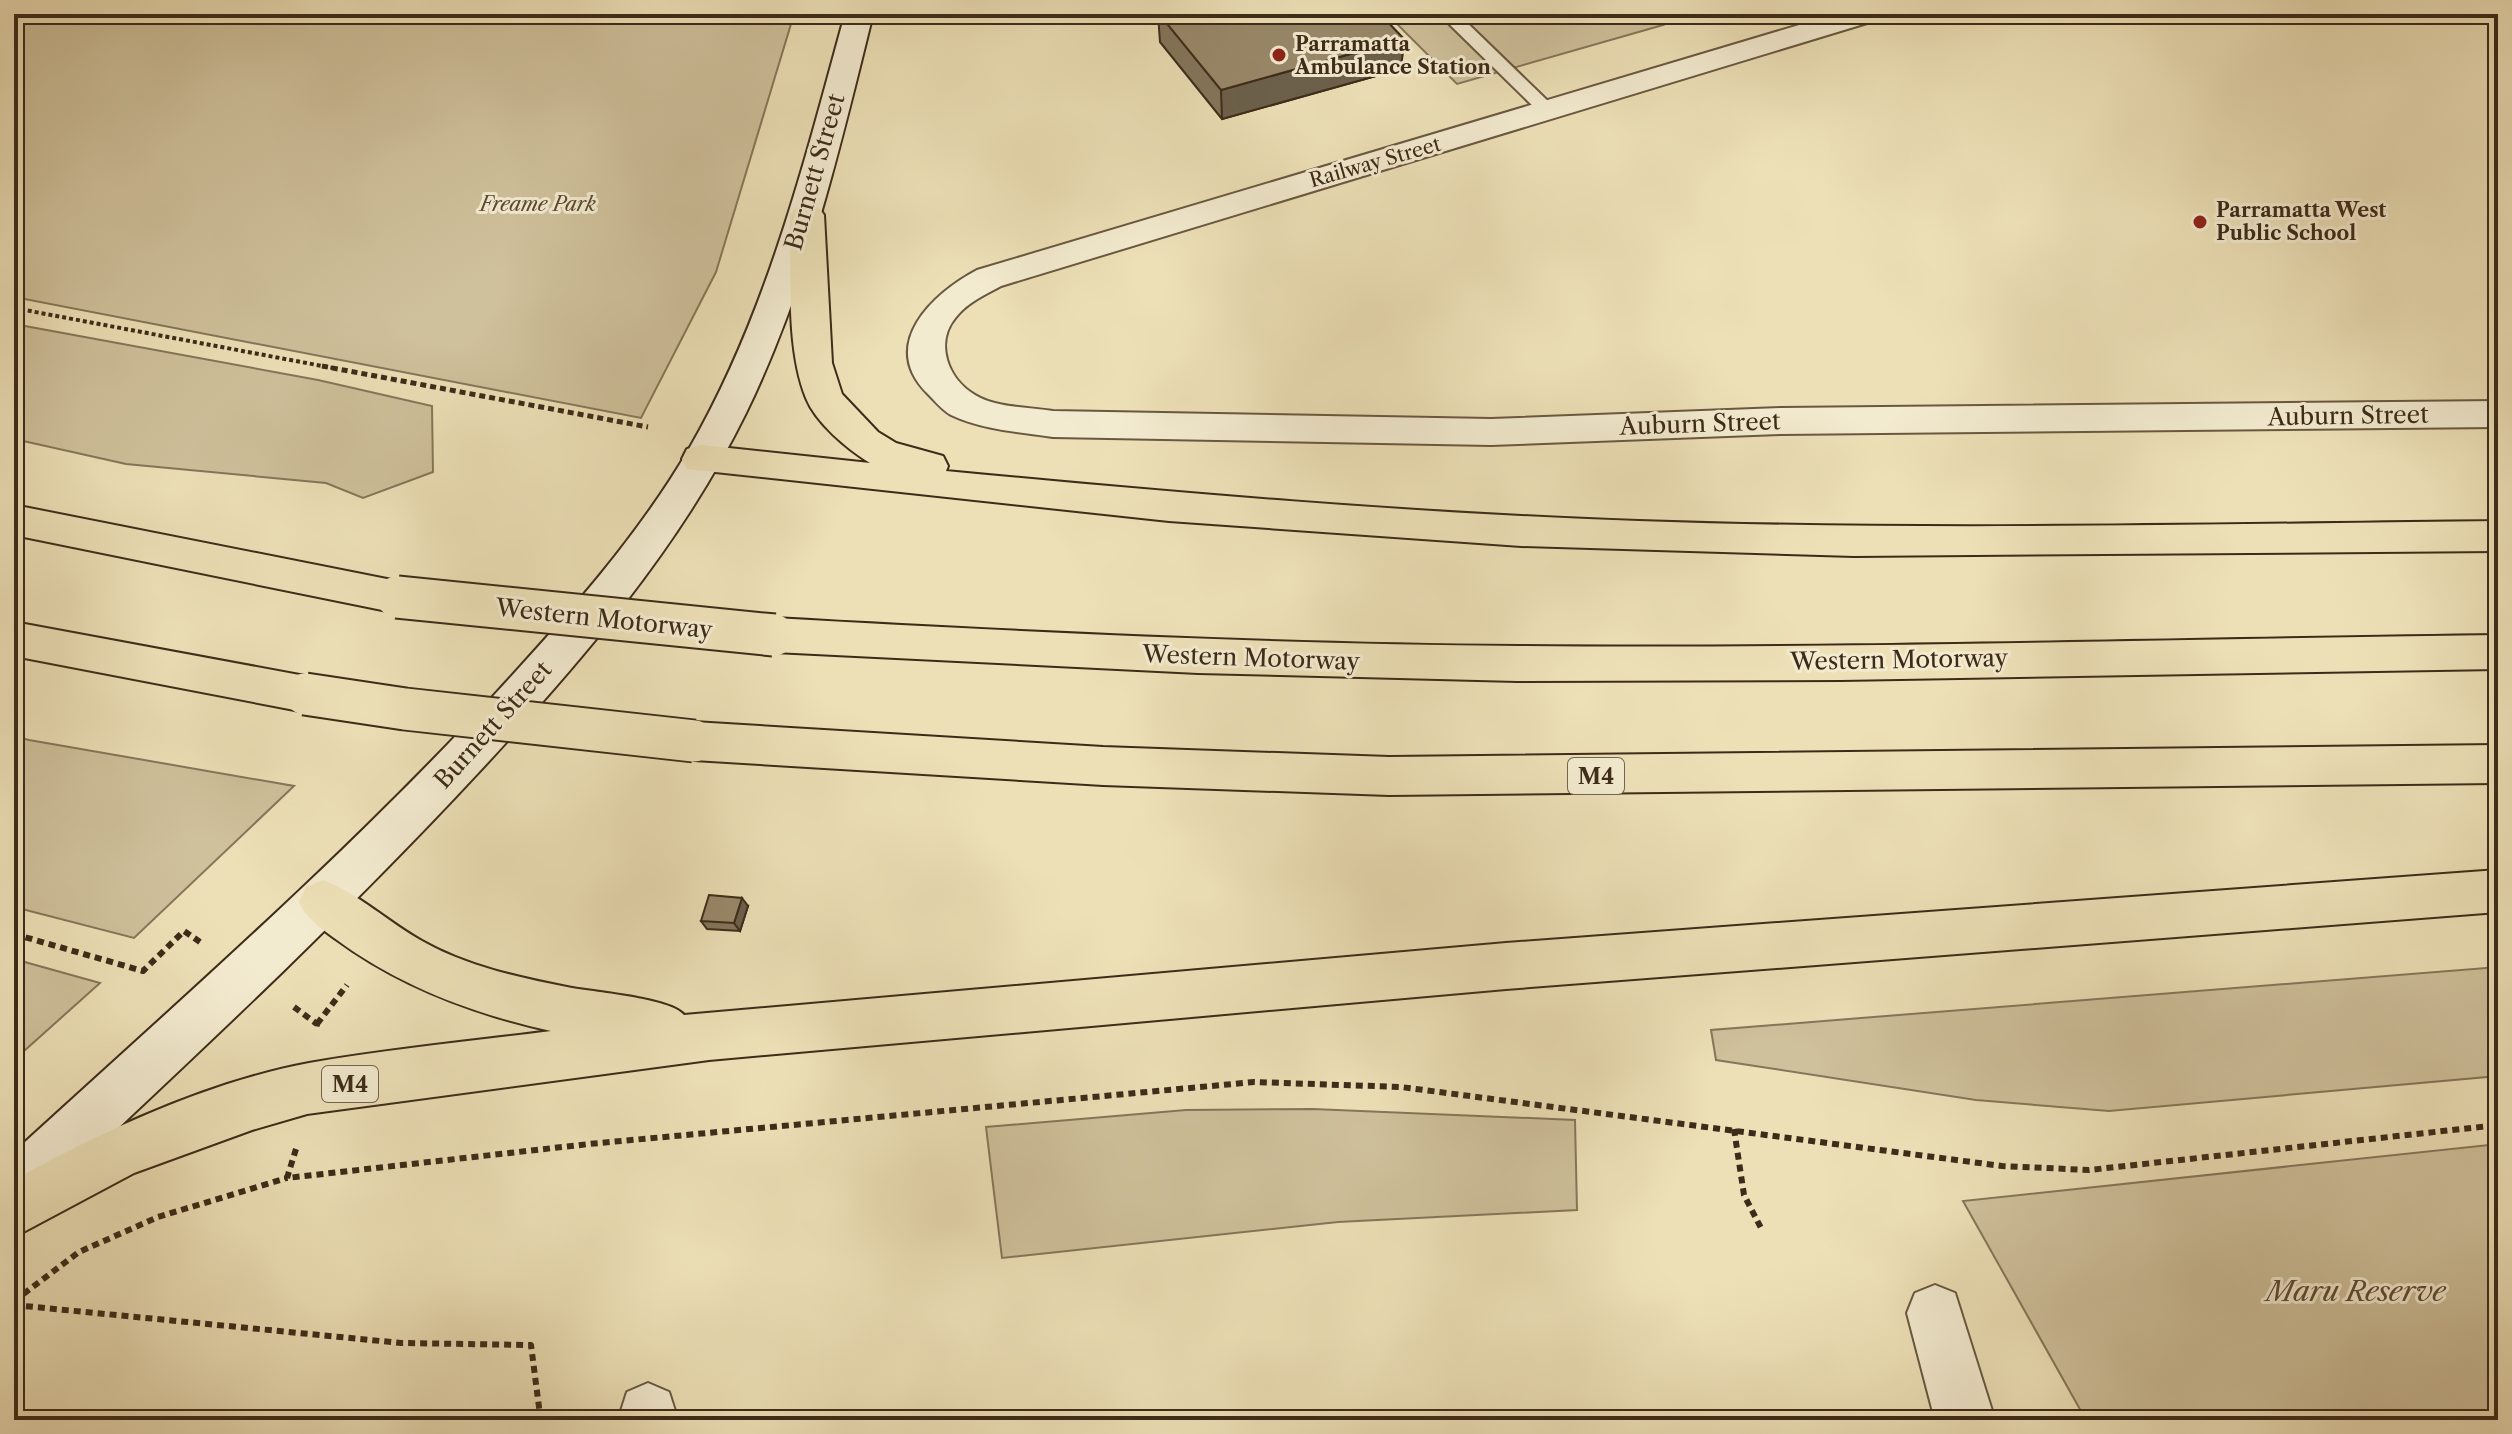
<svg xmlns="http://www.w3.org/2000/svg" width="2512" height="1434" font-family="'Libre Caslon Text',serif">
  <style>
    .green { fill: #cfc19c; stroke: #86765a; stroke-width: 2 }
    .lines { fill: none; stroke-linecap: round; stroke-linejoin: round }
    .lane-casing { stroke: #695840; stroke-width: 4 }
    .street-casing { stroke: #695840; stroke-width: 4 }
    .secondary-casing { stroke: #3d2b19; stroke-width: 4 }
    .highway-casing { stroke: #3d2b19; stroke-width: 4 }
    .path-far2 { stroke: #3d2b19; stroke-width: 4; stroke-dasharray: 4 3; stroke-linecap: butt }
    .path-far1 { stroke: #3d2b19; stroke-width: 5; stroke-dasharray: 6 4; stroke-linecap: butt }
    .path { stroke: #3d2b19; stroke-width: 6; stroke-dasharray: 7 5; stroke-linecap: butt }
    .lane { fill: #f3ebd0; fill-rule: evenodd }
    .street { fill: #f3ebd0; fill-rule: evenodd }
    .secondary { fill: #f3ebd0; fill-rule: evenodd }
    .highway { fill: #ede0b7; fill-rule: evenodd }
    .highway-bridge-casing { stroke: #3d2b19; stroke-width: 45; stroke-linecap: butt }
    .highway-bridge { stroke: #ede0b7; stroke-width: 41 }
    .wall { fill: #84765c; stroke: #3d2b19; stroke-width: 2 }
    .shaded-wall { fill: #6b604b; stroke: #3d2b19; stroke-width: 2 }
    .building { fill: #99896b; stroke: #3d2b19; stroke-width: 2 }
    .poi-dot { fill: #8f2418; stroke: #f3ebd0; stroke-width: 3 }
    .labels { text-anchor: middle; stroke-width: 6; stroke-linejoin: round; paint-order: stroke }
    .far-poi-label { font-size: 20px; font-weight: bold; fill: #3d2b19; stroke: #f3ebd0; text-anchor: start }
    .far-street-label { font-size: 20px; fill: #3d2b19; stroke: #f3ebd0 }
    .far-park-label { font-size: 20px; font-style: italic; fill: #5a4933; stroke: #f3ebd0 }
    .shield { fill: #f3ebd0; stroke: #746550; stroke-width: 2 }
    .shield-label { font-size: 22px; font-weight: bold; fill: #3d2b19 }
    .street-label { font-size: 24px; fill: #3d2b19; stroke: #f3ebd0 }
    .near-park-label { font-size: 28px; font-style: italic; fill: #5a4933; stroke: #f3ebd0 }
  </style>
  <rect width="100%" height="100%" fill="#ede0b7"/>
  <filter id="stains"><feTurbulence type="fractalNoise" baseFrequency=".0025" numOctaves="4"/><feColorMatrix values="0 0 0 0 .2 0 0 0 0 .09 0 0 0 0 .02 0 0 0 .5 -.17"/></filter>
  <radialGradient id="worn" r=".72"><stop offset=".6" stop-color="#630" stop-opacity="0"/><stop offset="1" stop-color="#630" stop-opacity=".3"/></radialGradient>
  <g class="green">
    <path d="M 14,14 L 794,14 L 716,272 L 641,418 L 14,297 Z"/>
    <path d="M 1387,14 L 1650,14 L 1663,25 L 1457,84 Z"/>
    <path d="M 14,324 L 318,380 L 432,406 L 433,472 L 363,498 L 326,483 L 126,464 L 14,439 Z"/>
    <path d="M 14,736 L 29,740 L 294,786 L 134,938 L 14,907 Z"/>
    <path d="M 14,959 L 100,983 L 14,1060 Z"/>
    <path d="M 2498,967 L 2498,1076 L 2109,1111 L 1976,1100 L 1716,1060 L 1711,1030 Z"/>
    <path d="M 1313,1109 L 1575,1120 L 1577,1210 L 1338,1222 L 1002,1258 L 986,1127 L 1186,1110 Z"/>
    <path d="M 2498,1144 L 2498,1420 L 2086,1420 L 1963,1201 Z"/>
  </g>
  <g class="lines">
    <defs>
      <path id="lane" d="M 1439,14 L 1458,14 L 1554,107 L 1554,115 L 1542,115 Z"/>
      <g id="street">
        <path d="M 1836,14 L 1881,14 L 1877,20 L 1001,286 C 985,295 968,302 956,317 C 934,343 948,379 975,395 C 996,408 1029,407 1053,411 L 1491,419 L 1781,408 L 2498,401 L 2498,427 L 1781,434 L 1491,445 L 1053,437 C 1019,432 983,430 951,415 C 942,410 935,401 928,394 C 878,345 932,294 977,270 Z"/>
        <path d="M 1935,1285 L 1955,1293 L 1995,1420 L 1935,1420 L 1907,1313 L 1915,1293 Z"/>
        <path d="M 648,1383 L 669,1392 L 678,1420 L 618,1420 L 627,1392 Z"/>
      </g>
      <path id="secondary" d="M 845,14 L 873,14 C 839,151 808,285 746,413 C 680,548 579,664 478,773 C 337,925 184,1066 33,1208 L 14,1216 L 14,1152 C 178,1002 346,856 496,693 C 566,617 637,538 689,449 C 767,314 804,163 845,14 Z"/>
      <g id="highway">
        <path d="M 807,205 L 819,208 L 824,215 L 832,363 L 842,394 L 878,432 L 896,443 L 943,456 L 948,466 L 946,471 C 1176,493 1407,513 1639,521 C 1925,531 2212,524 2498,521 L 2498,551 L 1854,556 L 1521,546 L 1169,521 L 687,469 L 682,459 L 687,449 L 701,445 L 870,463 C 847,449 816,423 806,398 C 785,346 792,271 790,215 L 795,208 Z"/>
        <path d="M 14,505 L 397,581 L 412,586 L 418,597 L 412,608 L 397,613 L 14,535 Z"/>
        <path d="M 774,618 C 1022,632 1270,644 1519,646 C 1845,649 2172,639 2498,635 L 2498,669 L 1841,680 L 1517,681 L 1198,673 L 774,652 L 759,647 L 753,635 L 759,623 Z"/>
        <path d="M 14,622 L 305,676 L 320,681 L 327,694 L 320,707 L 305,712 L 14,656 Z"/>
        <path d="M 694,722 L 1103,747 L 1389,757 L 2498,745 L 2498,783 L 1389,795 L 1103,785 L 694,760 L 678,754 L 672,741 L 678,728 Z"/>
        <path d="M 2498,870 L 2498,912 L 1506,989 L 709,1060 L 307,1114 L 252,1130 L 134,1173 L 14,1237 L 14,1180 C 102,1131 208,1082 309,1063 C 388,1049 471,1041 551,1031 C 474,1014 401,987 337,940 C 321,928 307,920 299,902 L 306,887 L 323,880 C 359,894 388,922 422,941 C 466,966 517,977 567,987 C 591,992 671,998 684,1015 L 1506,943 Z"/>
      </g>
    </defs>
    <use href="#lane" class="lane-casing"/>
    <use href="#street" class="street-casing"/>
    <use href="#secondary" class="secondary-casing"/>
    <use href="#highway" class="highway-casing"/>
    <path class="path-far2" d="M 14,308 L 333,368"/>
    <path class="path-far1" d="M 322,366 L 648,427"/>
    <g class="path">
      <path d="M 14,934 L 143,971 L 184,931 L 200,942"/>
      <path d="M 294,1007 L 317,1024 L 316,1029"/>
      <path d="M 317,1024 L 347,985"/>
      <path d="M 1734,1129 L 1744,1195 L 1761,1228"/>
      <path d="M 296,1149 L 287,1178 L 589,1144 L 1254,1082 L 1401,1087 L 2002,1166 L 2089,1170 L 2498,1125"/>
      <path d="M 14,1301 L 79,1252 L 158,1217 L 287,1178"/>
      <path d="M 14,1305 L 401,1343 L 531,1345 L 540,1415 L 591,1414"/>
    </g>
    <use href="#lane" class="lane"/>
    <use href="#street" class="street"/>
    <use href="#secondary" class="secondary"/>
    <use href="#highway" class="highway"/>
    <defs>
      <g id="highway-bridge">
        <path d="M 397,597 L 774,635"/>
        <path d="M 305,694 L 405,709 L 694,741"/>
      </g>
    </defs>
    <use href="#highway-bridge" class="highway-bridge-casing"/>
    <use href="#highway-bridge" class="highway-bridge"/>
  </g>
  <g class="wall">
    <path d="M 1158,14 L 1380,14 L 1404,39 L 1401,69 L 1222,119 L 1160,42 Z"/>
    <path d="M 748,906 L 740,931 L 707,929 L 701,921 Z"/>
  </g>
  <g class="shaded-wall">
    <path d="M 990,14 L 1026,14 L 991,22 Z"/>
    <path d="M 1404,39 L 1401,69 L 1222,119 L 1221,90 Z"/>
    <path d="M 742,898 L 748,906 L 740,931 L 734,923 Z"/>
  </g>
  <g class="building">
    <path d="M 1159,14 L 1380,14 L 1404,39 L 1221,90 Z"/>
    <path d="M 709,895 L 742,898 L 734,923 L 701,921 Z"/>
  </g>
  <g class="poi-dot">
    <circle cx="1279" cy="55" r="8"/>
    <circle cx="2200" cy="222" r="8"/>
  </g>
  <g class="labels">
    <g class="far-poi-label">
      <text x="1295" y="51">Parramatta<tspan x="1295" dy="23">Ambulance Station</tspan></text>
      <text x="2216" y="217">Parramatta West<tspan x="2216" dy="23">Public School</tspan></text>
    </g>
    <g class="far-street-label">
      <text transform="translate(1375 162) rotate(-16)" y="7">Railway Street</text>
    </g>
    <g class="far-park-label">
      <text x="538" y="211">Freame Park</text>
    </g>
    <g class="shield">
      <rect x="1568" y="758" width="56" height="36" rx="6"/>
      <rect x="322" y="1066" width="56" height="36" rx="6"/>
    </g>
    <g class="shield-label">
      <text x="1596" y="784">M4</text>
      <text x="350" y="1092">M4</text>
    </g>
    <g class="street-label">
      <text transform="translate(815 172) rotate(-74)" y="8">Burnett Street</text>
      <text transform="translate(2348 416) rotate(-1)" y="8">Auburn Street</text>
      <text transform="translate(1700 424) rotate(-2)" y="8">Auburn Street</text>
      <text transform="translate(604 619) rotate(6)" y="8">Western Motorway</text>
      <text transform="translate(1251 658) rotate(2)" y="8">Western Motorway</text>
      <text transform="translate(1899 660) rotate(-1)" y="8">Western Motorway</text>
      <text transform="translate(493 725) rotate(-48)" y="8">Burnett Street</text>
    </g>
    <g class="near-park-label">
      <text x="2356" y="1301">Maru Reserve</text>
    </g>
  </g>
  <rect width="2512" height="1434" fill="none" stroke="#ede0b7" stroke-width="48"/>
  <rect x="16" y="16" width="2480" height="1402" fill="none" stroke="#3d2b19" stroke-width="4"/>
  <rect x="24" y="24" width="2464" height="1386" fill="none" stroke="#3d2b19" stroke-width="2"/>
  <rect width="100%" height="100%" filter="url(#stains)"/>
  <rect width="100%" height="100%" fill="url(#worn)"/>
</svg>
